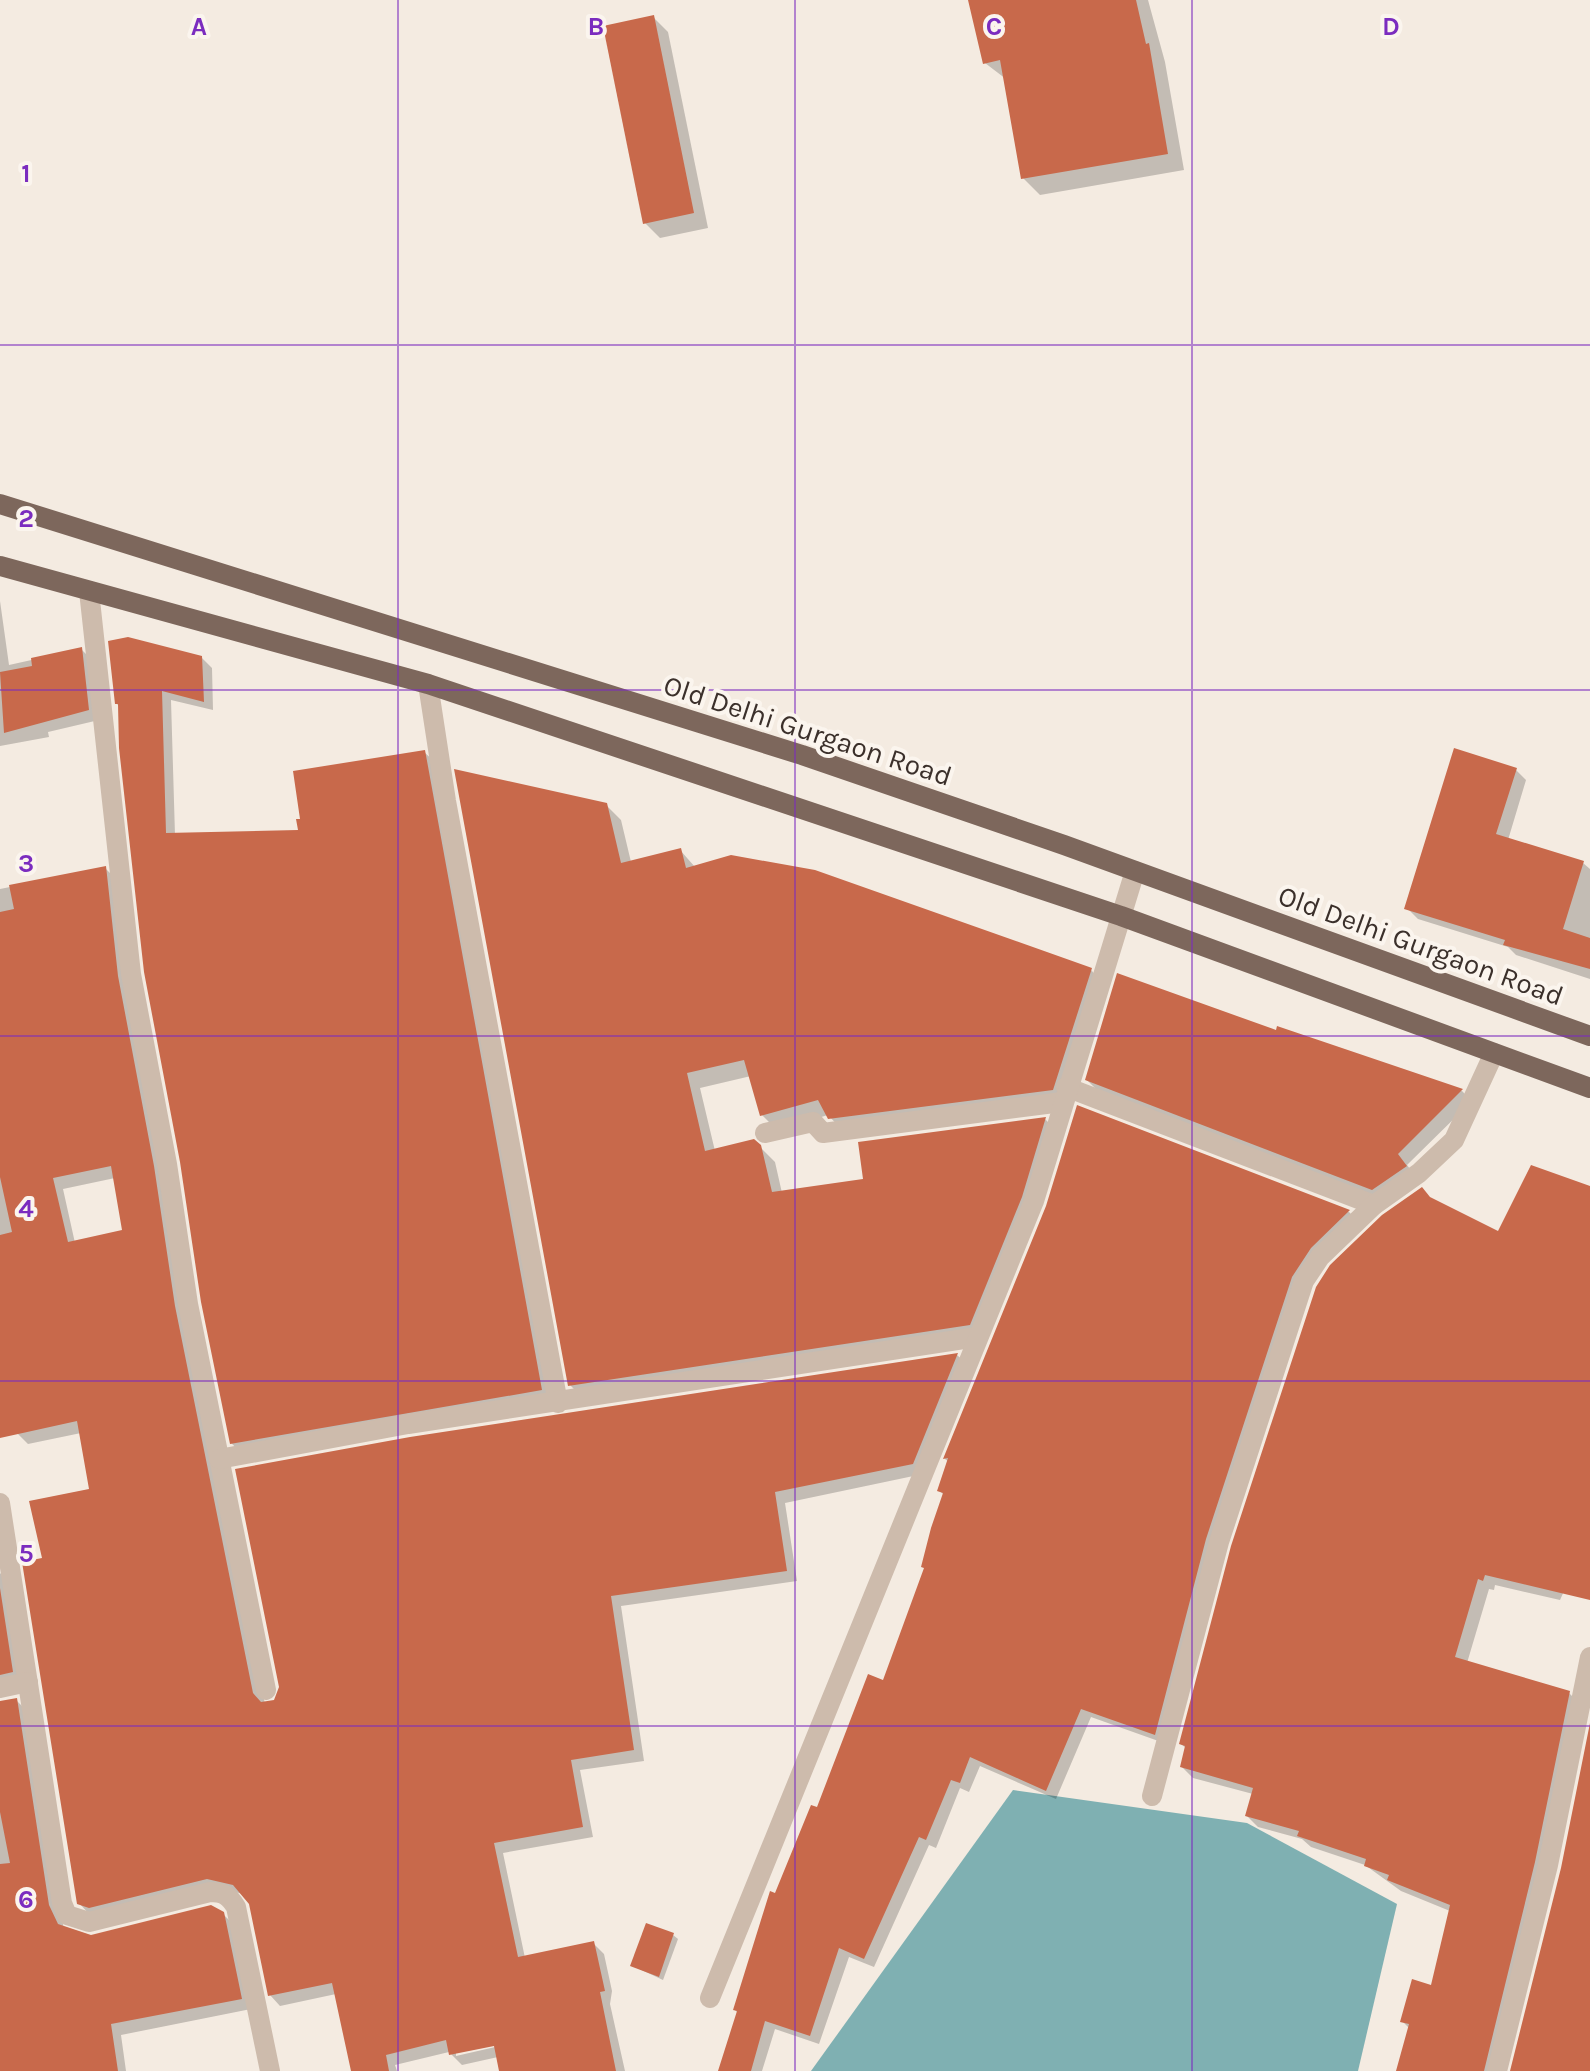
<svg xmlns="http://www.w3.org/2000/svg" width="1590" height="2071" font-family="Karla,sans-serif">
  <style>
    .water { fill: #7fb0b2 }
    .shadow { fill: #0003; fill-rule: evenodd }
    .building { fill: #c8694b; fill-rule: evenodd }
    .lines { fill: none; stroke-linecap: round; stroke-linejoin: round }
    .minor { stroke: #cdbbac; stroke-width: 20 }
    .major { stroke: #7d675c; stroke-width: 20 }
    .grid { fill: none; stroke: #7b2cbf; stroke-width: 2; stroke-opacity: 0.55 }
    .labels { text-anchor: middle; stroke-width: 8; stroke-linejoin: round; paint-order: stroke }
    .street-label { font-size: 28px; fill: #3b302b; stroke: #fbf5ee }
    .grid-label { font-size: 26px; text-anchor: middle; font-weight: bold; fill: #7b2cbf; stroke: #fbf5ee; stroke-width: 8; stroke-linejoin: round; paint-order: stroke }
  </style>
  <rect width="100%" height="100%" fill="#f4ebe1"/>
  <path class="water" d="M 1013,1790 L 1247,1823 L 1397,1904 L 1358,2071 L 811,2071 Z"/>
  <g class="shadow">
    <path d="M 970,0 L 1148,0 L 1165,62 L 1184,170 L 1040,195 L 1023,178 L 1006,79 L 985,63 Z"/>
    <path d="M 653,17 L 668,32 L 708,228 L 660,238 L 645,223 Z"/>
    <path d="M 0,601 L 9,665 L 81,649 L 92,660 L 99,720 L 48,732 L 49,737 L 0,746 Z"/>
    <path d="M 201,657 L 212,668 L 213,710 L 171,700 L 175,835 L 300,832 L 424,752 L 435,762 L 551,1400 L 242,1453 L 231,1443 L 120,707 L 116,703 Z"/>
    <path d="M 1516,770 L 1526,780 L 1508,840 L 1583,863 L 1590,869 L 1590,979 L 1516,955 L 1508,947 L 1418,919 L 1407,908 Z"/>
    <path d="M 606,805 L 621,820 L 631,862 L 680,850 L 695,867 L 1091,970 L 1105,985 L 1068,1104 L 845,1133 L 828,1115 L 777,1130 L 762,1115 L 751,1076 L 700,1088 L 715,1151 L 760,1147 L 775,1162 L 782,1193 L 865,1180 L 860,1143 L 1045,1119 L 1060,1134 L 984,1339 L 585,1400 L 570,1385 Z"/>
    <path d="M 105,868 L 116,879 L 185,1319 L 265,1704 L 275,1702 L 410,1439 L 957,1355 L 968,1365 L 923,1474 L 785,1503 L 797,1581 L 621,1606 L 644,1761 L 580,1770 L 593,1837 L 503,1853 L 525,1958 L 593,1943 L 604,1954 L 612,1991 L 610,2004 L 625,2071 L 501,2071 L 498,2057 L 462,2065 L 449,2052 L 395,2065 L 397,2071 L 353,2071 L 336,1994 L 280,2006 L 270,1995 L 250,1903 L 244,1894 L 219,1889 L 90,1915 L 79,1903 L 44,1560 L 91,1490 L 81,1433 L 28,1444 L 17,1433 L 0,1354 L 0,889 ZM 115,1178 L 125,1232 L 75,1243 L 63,1189 ZM 503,2041 L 504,2045 L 456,2056 L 456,2051 Z"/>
    <path d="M 1278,1029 L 1462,1091 L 1472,1101 L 1407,1165 L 1416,1177 L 1384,1200 L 1098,1091 L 1087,1080 L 1277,1033 Z"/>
    <path d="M 1078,1108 L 1349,1212 L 1358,1221 L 1320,1257 L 1164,1743 L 1091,1717 L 1056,1799 L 980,1766 L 969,1792 L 960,1788 L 936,1848 L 929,1845 L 874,1967 L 849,1957 L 819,2044 L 775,2029 L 762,2071 L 725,2071 L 738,2013 L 735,2010 L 776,1896 L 885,1682 L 926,1569 L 945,1496 L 939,1490 L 949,1462 L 945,1459 L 1048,1206 Z"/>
    <path d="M 1590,1188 L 1590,1575 L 1574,1569 L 1560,1600 L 1495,1585 L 1494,1590 L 1489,1589 L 1467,1663 L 1569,1693 L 1580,1704 L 1497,2071 L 1398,2071 L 1410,2029 L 1402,2021 L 1433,1987 L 1450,1911 L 1401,1891 L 1365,1865 L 1311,1847 L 1302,1839 L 1258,1827 L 1247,1816 L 1253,1794 L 1193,1778 L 1182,1767 L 1187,1749 L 1181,1744 L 1434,1201 L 1499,1234 Z"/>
    <path d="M 0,1573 L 7,1580 L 23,1682 L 0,1694 Z"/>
    <path d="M 16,1700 L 27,1711 L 64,1930 L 91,1937 L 223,1914 L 234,1925 L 251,2009 L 121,2035 L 126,2071 L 0,2071 L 0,1702 Z"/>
    <path d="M 673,1935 L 678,1939 L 663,1980 L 633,1966 Z"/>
  </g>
  <g class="building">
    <path d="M 968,0 L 1136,0 L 1146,44 L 1149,43 L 1168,154 L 1021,179 L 1000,60 L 983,64 Z"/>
    <path d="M 654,15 L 694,213 L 643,224 L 603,26 Z"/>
    <path d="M 128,637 L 202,656 L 204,702 L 162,691 L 166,833 L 298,830 L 296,819 L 300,819 L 293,771 L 425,750 L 542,1390 L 230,1444 L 201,1302 L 180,1162 L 144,972 L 119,748 L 118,704 L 115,704 L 108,641 Z"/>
    <path d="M 82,647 L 89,710 L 4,733 L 0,672 L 32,666 L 31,658 Z"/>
    <path d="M 1454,748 L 1517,768 L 1496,834 L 1584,861 L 1563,929 L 1590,938 L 1590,969 L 1503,945 L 1505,940 L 1404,909 Z"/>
    <path d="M 454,769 L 607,803 L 621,863 L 681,848 L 686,868 L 731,855 L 815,870 L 1092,968 L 1053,1090 L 828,1119 L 818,1100 L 760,1116 L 744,1060 L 687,1073 L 705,1151 L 754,1139 L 761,1145 L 772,1192 L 863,1179 L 858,1142 L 1046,1117 L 1022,1197 L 970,1325 L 568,1386 Z"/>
    <path d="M 106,866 L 118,976 L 154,1166 L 175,1306 L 253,1693 L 261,1702 L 274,1700 L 279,1687 L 235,1469 L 410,1437 L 958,1353 L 913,1464 L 775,1492 L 787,1571 L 611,1596 L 634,1750 L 571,1760 L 583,1827 L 494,1843 L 518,1957 L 594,1941 L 605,1991 L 600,1992 L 616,2071 L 499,2071 L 494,2046 L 449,2055 L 446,2040 L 386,2055 L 389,2071 L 351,2071 L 332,1983 L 268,1996 L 249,1904 L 233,1885 L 207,1879 L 89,1908 L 77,1904 L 22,1562 L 42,1558 L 29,1501 L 89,1489 L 77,1421 L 0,1438 L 0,1235 L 12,1232 L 0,1177 L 0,912 L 14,909 L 9,885 ZM 111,1166 L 122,1230 L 68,1242 L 53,1178 Z"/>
    <path d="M 1117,973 L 1276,1030 L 1277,1026 L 1463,1089 L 1398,1154 L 1407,1166 L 1372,1190 L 1085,1080 Z"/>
    <path d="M 1077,1105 L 1350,1210 L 1311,1248 L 1292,1277 L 1206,1539 L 1155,1735 L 1081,1709 L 1046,1791 L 970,1757 L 960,1783 L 951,1780 L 926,1840 L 919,1837 L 864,1959 L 839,1948 L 810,2036 L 765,2021 L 751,2071 L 718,2071 L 737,2011 L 733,2010 L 770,1891 L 775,1893 L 811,1805 L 817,1807 L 868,1674 L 883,1680 L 924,1568 L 921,1567 L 931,1528 L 943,1493 L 937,1491 L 948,1458 L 943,1459 L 1046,1206 Z"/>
    <path d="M 1531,1165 L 1590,1186 L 1590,1600 L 1485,1575 L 1483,1581 L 1478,1579 L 1455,1657 L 1570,1691 L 1535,1862 L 1484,2071 L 1396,2071 L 1409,2024 L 1400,2022 L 1412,1979 L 1431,1985 L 1450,1905 L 1387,1880 L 1389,1875 L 1364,1866 L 1366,1859 L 1297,1836 L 1299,1831 L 1245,1816 L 1253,1788 L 1180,1767 L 1185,1746 L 1179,1744 L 1231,1546 L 1316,1287 L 1330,1265 L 1382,1215 L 1422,1187 L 1430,1197 L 1498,1231 Z"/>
    <path d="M 0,1588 L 13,1672 L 0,1675 Z"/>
    <path d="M 17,1698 L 49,1905 L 58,1924 L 91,1935 L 211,1905 L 224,1912 L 242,1999 L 111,2024 L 118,2071 L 0,2071 L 0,1864 L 10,1863 L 0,1812 L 0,1701 Z"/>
    <path d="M 1590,1723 L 1590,2071 L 1510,2071 L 1561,1868 Z"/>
    <path d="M 646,1923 L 674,1933 L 659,1977 L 630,1966 Z"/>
  </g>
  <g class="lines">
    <g class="minor">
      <path d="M 89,591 L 131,974 L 167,1164 L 188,1304 L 266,1690"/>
      <path d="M 428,684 L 446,801 L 558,1403"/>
      <path d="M 1066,1087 L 1374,1205"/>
      <path d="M 765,1133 L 813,1122 L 823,1133 L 1062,1102"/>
      <path d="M 219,1459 L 408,1424 L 977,1337"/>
      <path d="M 0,1503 L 62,1903 L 67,1915 L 89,1922 L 210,1892 C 224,1892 229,1896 236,1907 L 270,2071"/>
      <path d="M 0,1688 L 28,1682"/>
      <path d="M 1152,1796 L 1219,1542 L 1304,1281 L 1320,1257 L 1374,1205 L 1419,1173 L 1454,1140 L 1494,1053"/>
      <path d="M 710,1998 L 1034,1201 L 1135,871"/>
      <path d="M 1497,2071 L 1548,1865 L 1590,1657"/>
    </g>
    <g class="major">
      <path d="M 0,504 L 802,755 L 1064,845 L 1590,1036"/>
      <path d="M 0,566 L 428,684 L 1121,916 L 1590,1088"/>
    </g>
  </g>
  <path class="grid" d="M 398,0 L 398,2071M 795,0 L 795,2071M 1192,0 L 1192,2071M 0,345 L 1590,345M 0,690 L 1590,690M 0,1036 L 1590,1036M 0,1381 L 1590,1381M 0,1726 L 1590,1726"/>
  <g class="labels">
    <g class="street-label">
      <text transform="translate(808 730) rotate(18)" y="10">Old Delhi Gurgaon Road</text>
      <text transform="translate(1421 945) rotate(20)" y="10">Old Delhi Gurgaon Road</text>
    </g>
  </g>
  <g class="grid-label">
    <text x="199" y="35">A</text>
    <text x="596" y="35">B</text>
    <text x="994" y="35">C</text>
    <text x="1391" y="35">D</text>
    <text x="26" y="182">1</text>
    <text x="26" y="527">2</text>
    <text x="26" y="872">3</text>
    <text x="26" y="1217">4</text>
    <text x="26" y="1562">5</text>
    <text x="26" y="1908">6</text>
  </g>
</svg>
